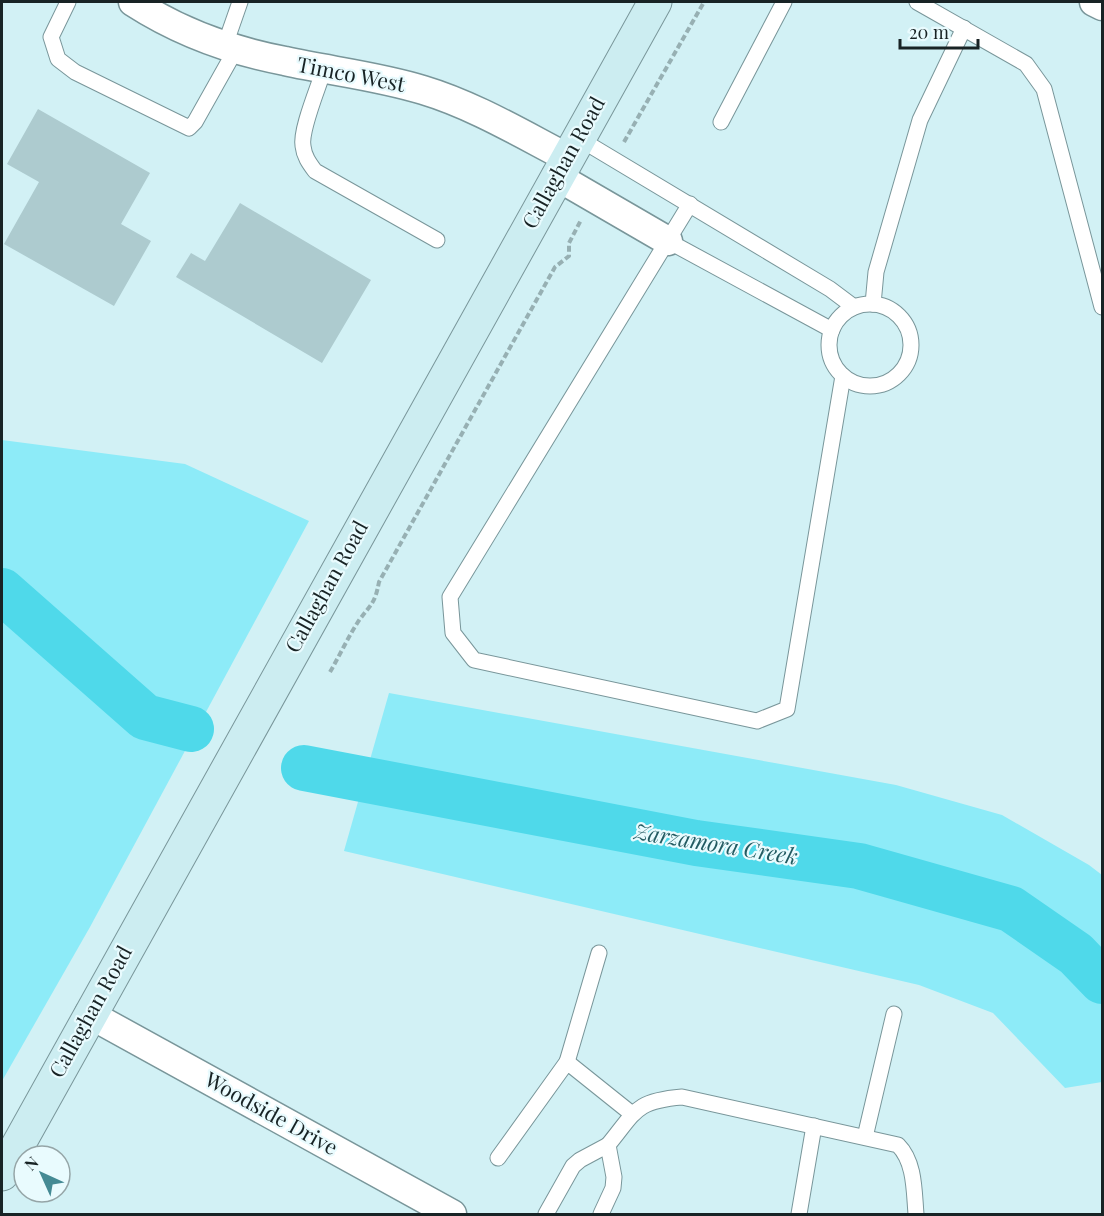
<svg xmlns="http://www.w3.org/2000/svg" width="1104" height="1216" font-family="'Playfair Display',serif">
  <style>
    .green { fill: #8debf8 }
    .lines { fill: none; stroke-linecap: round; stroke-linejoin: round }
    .river { stroke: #4fd9ea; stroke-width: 46 }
    .building { fill: #adcbcf }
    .lane-casing { stroke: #79969a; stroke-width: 17 }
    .street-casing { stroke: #79969a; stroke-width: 31 }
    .secondary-casing { stroke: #79969a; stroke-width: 35 }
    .path { stroke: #97b0b3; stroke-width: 4; stroke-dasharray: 6 3; stroke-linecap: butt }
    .lane { stroke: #fff; stroke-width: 15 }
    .street { stroke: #fff; stroke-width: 28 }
    .secondary { stroke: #ccedf1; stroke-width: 33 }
    .labels { text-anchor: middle; stroke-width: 4.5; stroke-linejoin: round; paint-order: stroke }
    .street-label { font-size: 21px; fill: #182325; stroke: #e9fbfe }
    .water-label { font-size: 22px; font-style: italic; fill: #225b62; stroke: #e9fbfe }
  </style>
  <rect width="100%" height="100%" fill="#d2f1f5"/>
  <g class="green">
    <path d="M 2,440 L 185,464 L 309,521 L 90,927 L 2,1081 Z"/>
    <path d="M 389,693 L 896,785 L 1002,815 L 1089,865 L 1102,875 L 1102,1082 L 1065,1088 L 993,1013 L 919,985 L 344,851 Z"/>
  </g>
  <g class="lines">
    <g class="river">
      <path d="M 2,591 L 145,717 L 191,729"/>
      <path d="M 304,768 L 696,843 L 859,866 L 1011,909 L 1076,954 L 1102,981"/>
    </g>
  </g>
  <g class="building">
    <path d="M 38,109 L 150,173 L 121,224 L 151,241 L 114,306 L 4,244 L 39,182 L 7,164 Z"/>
    <path d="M 240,203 L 371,280 L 322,363 L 176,277 L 191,253 L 205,261 Z"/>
  </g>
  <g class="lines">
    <defs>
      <g id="lane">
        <path d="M 68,2 L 51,37 L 58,59 L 75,72 L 189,128 L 195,122 L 236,49"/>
        <path d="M 917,2 L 1026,64 L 1044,89 L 1102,307"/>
        <path d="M 225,45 L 240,2"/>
        <path d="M 324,69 C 319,86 300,130 303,146 C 304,156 309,163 315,171 L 437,240"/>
        <path d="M 721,122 L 784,2"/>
        <path d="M 578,138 L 830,289 L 854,307"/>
        <path d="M 690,204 L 450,597 L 453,633 L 474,660 L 757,721 L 787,709 L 843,376"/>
        <path d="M 668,241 L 832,330"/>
        <path d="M 873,304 L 876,272 L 920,120 L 964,28"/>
        <circle cx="870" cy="345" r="41"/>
        <path d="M 567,1062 L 599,953"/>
        <path d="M 865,1137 L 894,1014"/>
        <path d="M 608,1145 C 636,1111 635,1101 682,1097 L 898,1145 C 915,1162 914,1191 916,1214"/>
        <path d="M 498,1158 L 567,1062 L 632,1114"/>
        <path d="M 546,1214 L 573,1166 L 580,1160 L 608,1145 L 614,1177 L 613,1188 L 601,1214"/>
        <path d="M 799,1214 L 814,1126"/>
      </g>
      <g id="street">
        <path d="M 133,2 C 178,31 232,51 285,61 C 330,71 378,76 423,90 C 473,105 520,133 566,157"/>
        <path d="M 1094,2 L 1102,6"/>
        <path d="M 556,176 L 668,241"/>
        <path d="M 89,1014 L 452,1214"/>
      </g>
      <path id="secondary" d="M 2,1174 L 655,2"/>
    </defs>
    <use href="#lane" class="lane-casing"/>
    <use href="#street" class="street-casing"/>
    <use href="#secondary" class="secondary-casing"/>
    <g class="path">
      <path d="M 624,142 L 704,2"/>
      <path d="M 330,672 C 340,655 349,635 360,619 C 372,603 375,603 379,582 L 555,267 L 569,256 L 569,243 L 581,220"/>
    </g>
    <use href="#lane" class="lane"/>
    <use href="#street" class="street"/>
    <use href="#secondary" class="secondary"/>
  </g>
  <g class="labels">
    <g class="street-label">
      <text transform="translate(351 75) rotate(11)" y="7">Timco West</text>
      <text transform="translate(564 163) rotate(-61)" y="7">Callaghan Road</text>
      <text transform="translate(327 587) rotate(-61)" y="7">Callaghan Road</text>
      <text transform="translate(91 1012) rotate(-61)" y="7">Callaghan Road</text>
      <text transform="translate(271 1114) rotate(29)" y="7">Woodside Drive</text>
    </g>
    <g class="water-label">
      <text transform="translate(716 844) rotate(9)" y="8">Zarzamora Creek</text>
    </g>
  </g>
  <rect width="1104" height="1216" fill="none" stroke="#182325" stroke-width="6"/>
  <g transform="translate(42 1174) rotate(315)"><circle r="28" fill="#e9fbfe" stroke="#95a5a7" stroke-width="1.5"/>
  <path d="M0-4.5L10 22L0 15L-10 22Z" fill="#448a94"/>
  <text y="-9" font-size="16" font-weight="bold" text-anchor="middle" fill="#182325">N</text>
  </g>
  <path d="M900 39v9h78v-9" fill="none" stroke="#182325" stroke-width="3"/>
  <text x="909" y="39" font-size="18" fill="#182325" stroke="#e9fbfe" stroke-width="4.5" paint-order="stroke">20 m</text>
</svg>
